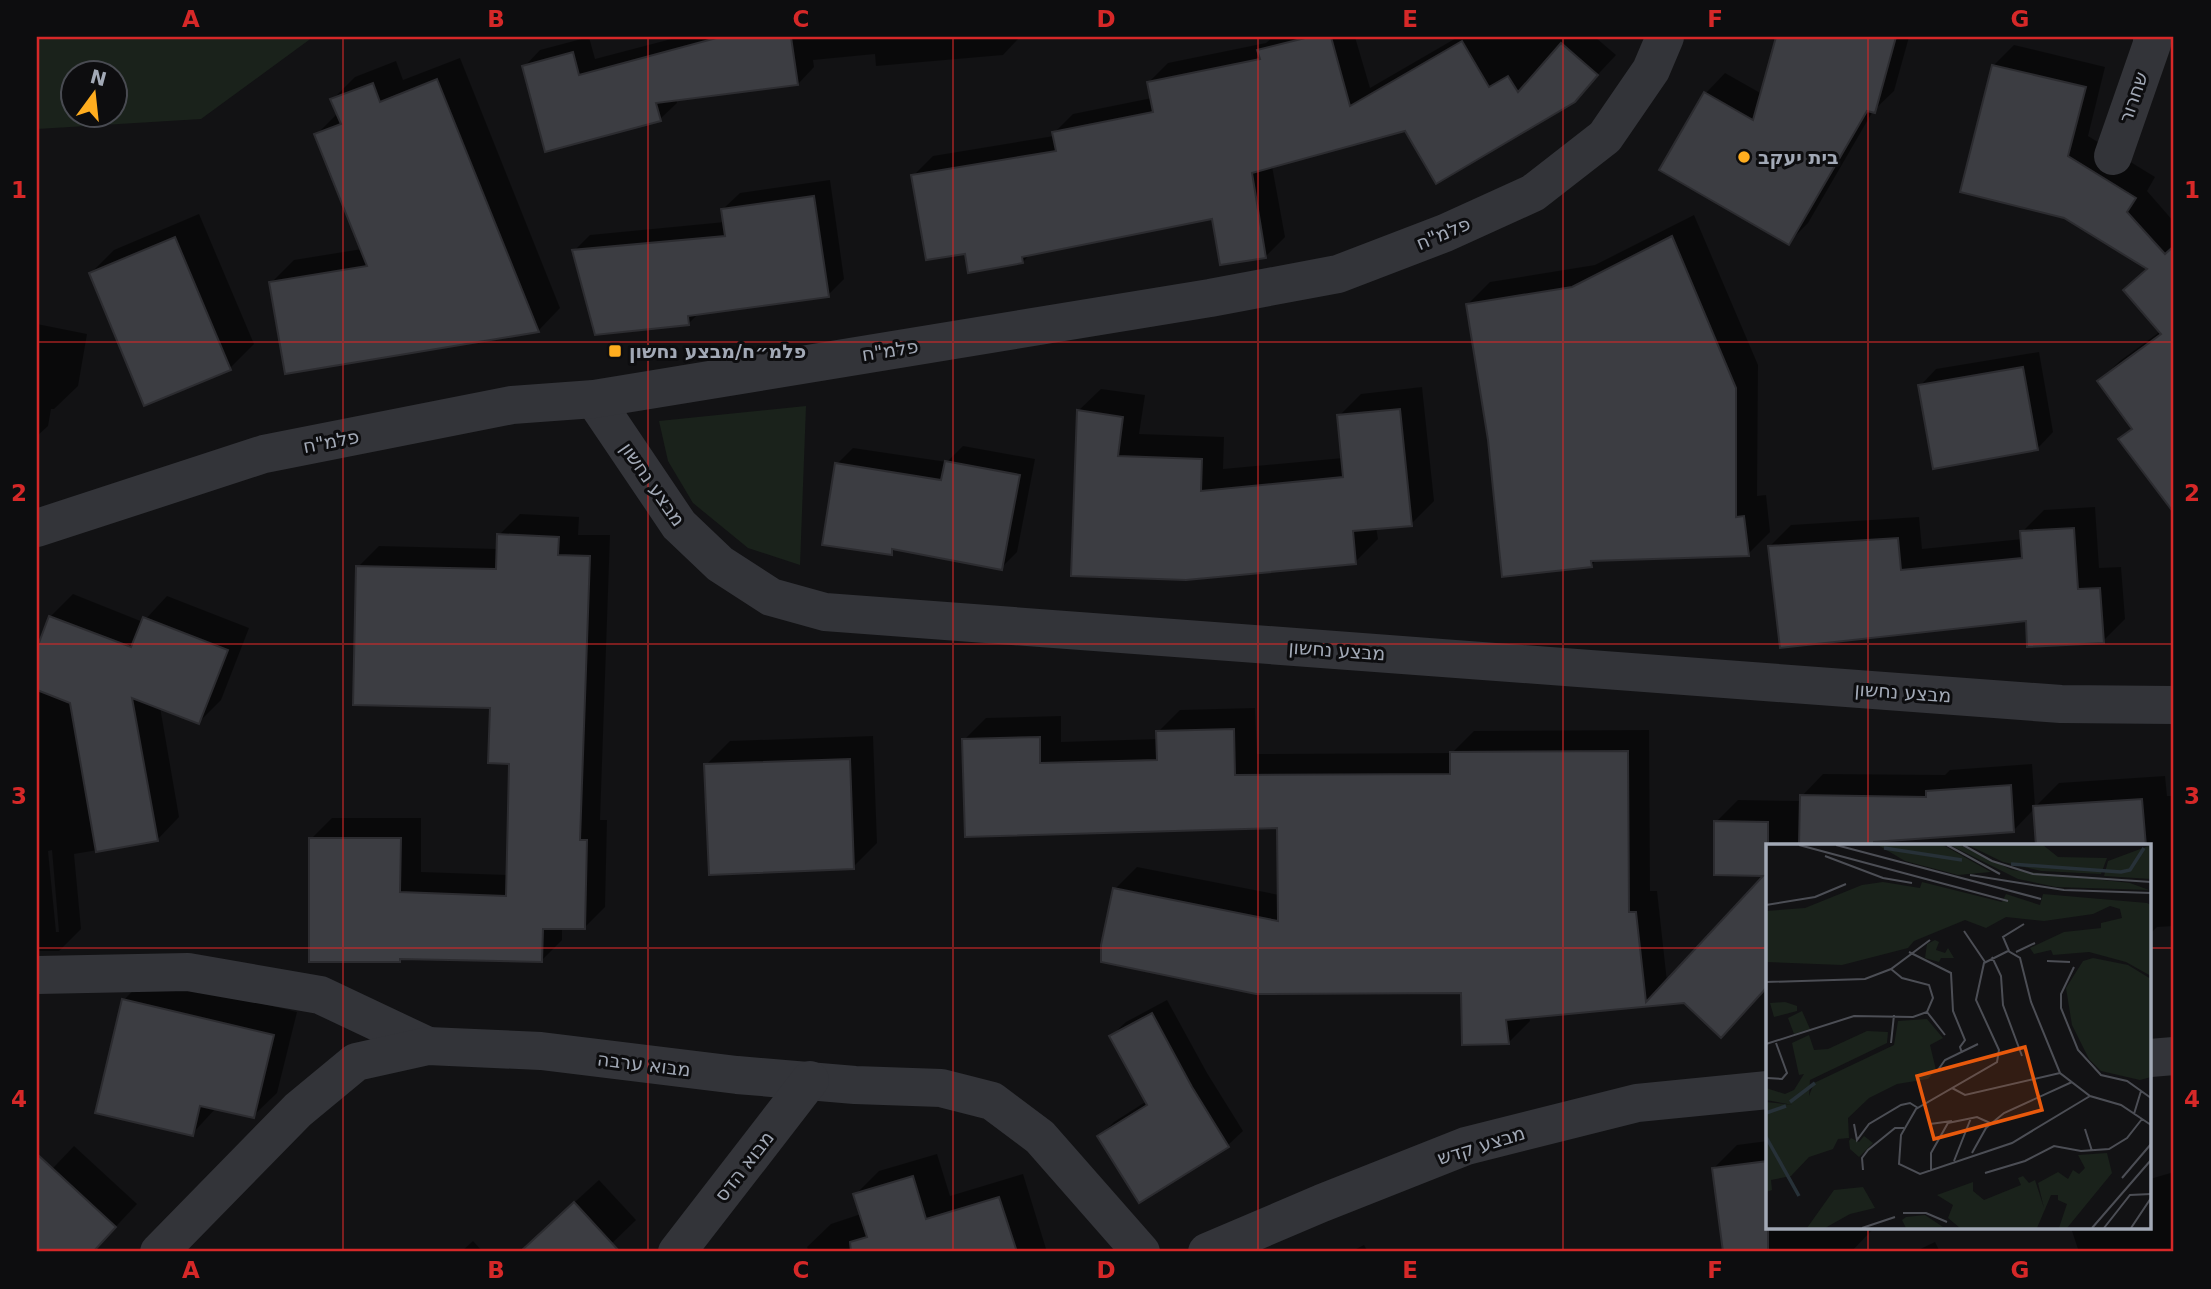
<svg xmlns="http://www.w3.org/2000/svg" width="2211" height="1289" font-family="'DejaVu Sans','Noto Sans Hebrew',sans-serif">
  <style>
    .green { fill: #1a221b; fill-rule: evenodd }
    .shadow { fill: #0007; fill-rule: evenodd }
    .building { fill: #3c3d42; stroke: #2c2c30; stroke-width: 2 }
    .lines { fill: none; stroke-linecap: round; stroke-linejoin: round }
    .minor { stroke: #333439; stroke-width: 38 }
    .tertiary { stroke: #333439; stroke-width: 38 }
    .grid { fill: none; stroke: #d62828; stroke-width: 2; stroke-opacity: 0.55 }
    .poi-dot { fill: #ffad1f; stroke: #0d0d0f; stroke-width: 2.5 }
    .labels { text-anchor: middle; stroke-width: 6; stroke-linejoin: round; paint-order: stroke }
    .street-label { font-size: 19px; fill: #a2a9b6; stroke: #0d0d0f }
    .poi-label { font-size: 19px; font-weight: bold; fill: #a2a9b6; stroke: #0d0d0f; text-anchor: start }
    .inset-river { fill: none; stroke: #273138; stroke-width: 3.5 }
    .inset-road { fill: none; stroke: #4c4e55; stroke-width: 2 }
    .view { fill: #e8590c; fill-opacity: 0.15; stroke: #e8590c; stroke-width: 3.5 }
    .inset-edge { fill: none; stroke: #a2a9b6; stroke-width: 3.5 }
    .neatline { fill: none; stroke: #d62828; stroke-width: 2.5 }
    .grid-label { font-size: 23px; text-anchor: middle; font-weight: bold; fill: #d62828 }
  </style>
  <rect width="100%" height="100%" fill="#121214"/>
  <g class="green">
    <path d="M 37,37 L 313,37 L 201,119 L 37,129 ZM 74,74 L 116,74 L 116,116 L 74,116 Z"/>
    <path d="M 806,406 L 800,565 L 748,548 L 693,503 L 668,461 L 659,421 Z"/>
  </g>
  <g class="shadow">
    <path d="M 589,37 L 595,59 L 679,37 L 1019,38 L 1003,55 L 876,66 L 875,54 L 813,60 L 814,67 L 798,84 L 676,99 L 677,103 L 660,119 L 524,67 L 540,50 Z"/>
    <path d="M 1273,37 L 1355,37 L 1370,88 L 1458,37 L 1595,37 L 1616,55 L 1573,101 L 1405,129 L 1272,166 L 1285,237 L 1266,256 L 1213,217 L 1030,254 L 1023,262 L 966,252 L 913,176 L 933,156 L 1054,136 L 1054,133 L 1073,114 L 1152,98 L 1149,82 L 1168,63 L 1266,43 Z"/>
    <path d="M 1778,37 L 1909,37 L 1894,91 L 1873,111 L 1808,223 L 1788,243 L 1661,169 L 1706,93 L 1725,73 L 1762,94 Z"/>
    <path d="M 2014,45 L 2105,67 L 2088,136 L 2155,177 L 2147,191 L 2174,222 L 2174,490 L 2120,439 L 2133,427 L 2099,381 L 2120,361 L 2161,331 L 2125,290 L 2148,268 L 1993,66 Z"/>
    <path d="M 460,58 L 560,308 L 538,331 L 271,283 L 294,260 L 362,249 L 316,135 L 338,113 L 332,100 L 355,77 L 396,61 L 403,80 Z"/>
    <path d="M 830,180 L 844,279 L 828,295 L 699,313 L 688,324 L 574,251 L 590,235 L 725,222 L 723,209 L 740,193 Z"/>
    <path d="M 199,214 L 254,344 L 230,368 L 91,273 L 114,250 Z"/>
    <path d="M 1694,215 L 1758,365 L 1757,496 L 1766,495 L 1770,532 L 1748,554 L 1597,559 L 1591,566 L 1467,305 L 1490,282 L 1595,265 Z"/>
    <path d="M 37,324 L 87,334 L 78,386 L 54,409 L 51,409 L 48,426 L 37,436 Z"/>
    <path d="M 2039,352 L 2053,432 L 2037,449 L 1920,386 L 1936,369 Z"/>
    <path d="M 1422,387 L 1434,501 L 1411,524 L 1376,527 L 1378,539 L 1355,562 L 1186,579 L 1078,411 L 1101,389 L 1145,395 L 1139,434 L 1224,437 L 1223,469 L 1343,458 L 1339,416 L 1361,394 Z"/>
    <path d="M 963,446 L 1035,459 L 1017,552 L 1001,568 L 896,548 L 891,553 L 837,464 L 853,448 L 947,462 Z"/>
    <path d="M 2095,507 L 2099,568 L 2121,567 L 2125,619 L 2103,641 L 1770,546 L 1791,525 L 1919,517 L 1922,549 L 2023,539 L 2022,532 L 2044,510 Z"/>
    <path d="M 520,514 L 579,517 L 578,535 L 610,535 L 600,820 L 607,820 L 605,907 L 584,928 L 562,927 L 562,940 L 541,961 L 403,957 L 400,960 L 311,839 L 332,818 L 421,818 L 421,872 L 508,875 L 510,762 L 492,706 L 358,567 L 379,546 L 498,549 L 499,535 Z"/>
    <path d="M 73,594 L 143,622 L 167,596 L 249,628 L 221,700 L 199,722 L 160,707 L 179,817 L 157,840 L 74,854 L 81,929 L 59,951 L 37,951 L 37,653 L 50,617 ZM 52,850 L 59,932 L 56,932 L 48,851 Z"/>
    <path d="M 1255,708 L 1257,754 L 1452,753 L 1474,731 L 1649,730 L 1650,891 L 1657,891 L 1667,982 L 1767,874 L 1716,822 L 1738,800 L 1802,801 L 1802,796 L 1823,774 L 1945,775 L 1950,770 L 2032,764 L 2035,807 L 2059,783 L 2165,776 L 2167,796 L 2174,796 L 2174,926 L 2157,927 L 2150,934 L 2150,846 L 2038,846 L 2035,808 L 2014,830 L 1886,839 L 1879,846 L 1768,846 L 1768,986 L 1721,1035 L 1685,1002 L 1529,1016 L 1530,1021 L 1508,1043 L 1463,992 L 1115,889 L 1137,867 L 1279,895 L 1278,826 L 967,835 L 964,740 L 986,718 L 1061,716 L 1061,742 L 1158,739 L 1158,732 L 1180,710 Z"/>
    <path d="M 873,736 L 877,843 L 853,867 L 706,765 L 730,741 Z"/>
    <path d="M 147,976 L 297,1012 L 277,1093 L 253,1116 L 216,1108 L 192,1134 L 124,1000 Z"/>
    <path d="M 1167,1000 L 1207,1073 L 1243,1131 L 1228,1145 L 1140,1200 L 1100,1136 L 1114,1122 L 1147,1101 L 1111,1036 L 1126,1022 Z"/>
    <path d="M 1768,1141 L 1768,1228 L 1874,1228 L 1851,1252 L 1725,1252 L 1714,1168 L 1737,1145 Z"/>
    <path d="M 74,1146 L 137,1204 L 92,1252 L 37,1252 L 37,1185 Z"/>
    <path d="M 937,1154 L 950,1196 L 1023,1174 L 1047,1252 L 809,1252 L 807,1247 L 831,1224 L 861,1214 L 855,1195 L 879,1171 Z"/>
    <path d="M 2174,1172 L 2174,1252 L 2079,1252 L 2071,1228 L 2150,1228 L 2150,1179 Z"/>
    <path d="M 599,1180 L 636,1220 L 603,1252 L 520,1252 Z"/>
    <path d="M 473,1241 L 483,1252 L 461,1252 Z"/>
    <path d="M 1935,1242 L 1940,1252 L 1914,1252 Z"/>
    <path d="M 1364,1245 L 1368,1252 L 1350,1252 Z"/>
  </g>
  <g class="building">
    <path d="M 720,37 L 791,37 L 798,85 L 656,103 L 661,121 L 545,152 L 522,66 L 573,52 L 579,75 Z"/>
    <path d="M 1309,37 L 1331,37 L 1350,106 L 1462,41 L 1489,87 L 1508,76 L 1518,92 L 1561,43 L 1598,75 L 1575,102 L 1436,184 L 1405,131 L 1252,173 L 1266,258 L 1220,265 L 1212,219 L 1022,257 L 1023,263 L 968,273 L 965,254 L 926,260 L 911,175 L 1056,151 L 1052,132 L 1153,112 L 1147,82 L 1260,59 L 1257,50 Z"/>
    <path d="M 1776,37 L 1896,37 L 1875,113 L 1867,111 L 1789,245 L 1659,170 L 1704,92 L 1753,120 Z"/>
    <path d="M 1992,65 L 2086,87 L 2068,156 L 2136,198 L 2127,212 L 2165,254 L 2174,246 L 2174,513 L 2118,439 L 2132,429 L 2097,381 L 2161,334 L 2123,290 L 2147,269 L 2064,218 L 1960,192 Z"/>
    <path d="M 437,79 L 539,332 L 285,374 L 269,282 L 367,266 L 314,134 L 341,124 L 330,99 L 373,83 L 380,102 Z"/>
    <path d="M 814,196 L 829,297 L 688,316 L 689,325 L 595,335 L 572,250 L 725,236 L 721,209 Z"/>
    <path d="M 1672,236 L 1736,388 L 1736,517 L 1744,516 L 1749,556 L 1591,561 L 1592,567 L 1502,577 L 1488,440 L 1466,304 L 1572,287 Z"/>
    <path d="M 175,237 L 231,370 L 144,406 L 89,273 Z"/>
    <path d="M 2023,367 L 2038,450 L 1933,469 L 1918,385 Z"/>
    <path d="M 1400,409 L 1412,526 L 1353,531 L 1356,564 L 1186,580 L 1071,576 L 1077,410 L 1123,417 L 1118,456 L 1202,459 L 1201,491 L 1343,477 L 1337,415 Z"/>
    <path d="M 945,461 L 1020,475 L 1002,570 L 892,549 L 892,555 L 822,545 L 835,463 L 941,480 Z"/>
    <path d="M 2074,528 L 2078,589 L 2100,588 L 2104,643 L 2027,647 L 2026,621 L 1780,648 L 1768,546 L 1898,538 L 1901,570 L 2022,558 L 2020,531 Z"/>
    <path d="M 497,534 L 559,537 L 558,555 L 590,556 L 580,840 L 587,840 L 585,929 L 543,929 L 542,962 L 400,959 L 400,962 L 309,962 L 309,838 L 401,838 L 400,892 L 506,896 L 509,764 L 488,763 L 490,708 L 353,705 L 356,566 L 496,569 Z"/>
    <path d="M 49,616 L 131,647 L 143,617 L 228,650 L 199,724 L 132,698 L 158,841 L 96,852 L 70,703 L 37,690 L 37,648 Z"/>
    <path d="M 1234,729 L 1235,775 L 1450,774 L 1450,752 L 1628,751 L 1629,912 L 1636,912 L 1646,1002 L 1763,876 L 1714,875 L 1714,821 L 1768,822 L 1768,986 L 1721,1038 L 1684,1003 L 1506,1020 L 1509,1044 L 1462,1045 L 1461,993 L 1256,994 L 1101,962 L 1101,945 L 1113,888 L 1278,921 L 1277,828 L 965,837 L 962,739 L 1040,737 L 1040,763 L 1157,760 L 1156,731 Z"/>
    <path d="M 850,759 L 854,869 L 709,875 L 704,764 Z"/>
    <path d="M 2011,785 L 2014,832 L 1874,842 L 1874,846 L 1799,846 L 1800,795 L 1926,797 L 1926,791 Z"/>
    <path d="M 2142,799 L 2146,846 L 2036,846 L 2033,806 Z"/>
    <path d="M 122,999 L 274,1035 L 254,1118 L 200,1106 L 193,1136 L 95,1113 Z"/>
    <path d="M 1152,1013 L 1192,1087 L 1229,1147 L 1139,1203 L 1097,1136 L 1147,1105 L 1109,1036 Z"/>
    <path d="M 37,1154 L 116,1227 L 93,1252 L 37,1252 Z"/>
    <path d="M 1768,1161 L 1768,1252 L 1723,1252 L 1712,1168 Z"/>
    <path d="M 913,1176 L 926,1219 L 999,1197 L 1017,1252 L 851,1252 L 850,1242 L 867,1237 L 853,1194 Z"/>
    <path d="M 574,1202 L 620,1252 L 520,1252 Z"/>
  </g>
  <g class="lines">
    <g class="minor">
      <path d="M 2113,156 L 2152,44 L 2152,37"/>
      <path d="M 594,399 L 679,525 L 720,564 L 771,597 L 825,612 L 2061,704 L 2174,705"/>
      <path d="M 37,975 L 188,972 L 320,995 L 428,1046"/>
      <path d="M 2150,1058 L 2174,1056"/>
      <path d="M 159,1252 L 298,1110 L 356,1062 L 428,1046 L 541,1051 L 737,1075 L 855,1085 L 941,1088 L 992,1101 L 1040,1137 L 1141,1252"/>
      <path d="M 677,1252 L 810,1080"/>
      <path d="M 1207,1252 L 1322,1203 L 1466,1146 L 1637,1103 L 1768,1090"/>
    </g>
    <path class="tertiary" d="M 37,528 L 264,454 L 512,405 L 594,399 L 1210,298 L 1338,274 L 1445,233 L 1533,193 L 1605,137 L 1651,70 L 1665,37"/>
  </g>
  <path class="grid" d="M 343,37 L 343,1252M 648,37 L 648,1252M 953,37 L 953,1252M 1258,37 L 1258,1252M 1563,37 L 1563,1252M 1868,37 L 1868,846M 37,342 L 2174,342M 37,644 L 2174,644M 37,948 L 1768,948M 2150,948 L 2174,948M 1868,1228 L 1868,1252"/>
  <g class="poi-dot">
    <circle cx="1744" cy="157" r="7"/>
    <rect x="608" y="344" width="14" height="14" rx="3.5"/>
  </g>
  <g class="labels">
    <g class="street-label">
      <text transform="translate(2133 97) rotate(-71)" y="7">שחרור</text>
      <text transform="translate(1443 233) rotate(-23)" y="7">פלמ"ח</text>
      <text transform="translate(890 350) rotate(-9)" y="7">פלמ"ח</text>
      <text transform="translate(331 441) rotate(-11)" y="7">פלמ"ח</text>
      <text transform="translate(653 484) rotate(55)" y="7">מבצע נחשון</text>
      <text transform="translate(1337 650) rotate(4)" y="7">מבצע נחשון</text>
      <text transform="translate(1903 692) rotate(4)" y="7">מבצע נחשון</text>
      <text transform="translate(644 1064) rotate(7)" y="7">מבוא ערבה</text>
      <text transform="translate(1481 1145) rotate(-17)" y="7">מבצע קדש</text>
      <text transform="translate(744 1166) rotate(-52)" y="7">מבוא הדס</text>
    </g>
    <g class="poi-label">
      <text x="1758" y="164">בית יעקב</text>
      <text x="629" y="358">פלמ״ח/מבצע נחשון</text>
    </g>
  </g>
  <g transform="translate(1766 844)">
    <rect width="385" height="385" fill="#121214"/>
    <path d="M 112,1 L 177,1 L 225,28 L 192,31 L 139,17 ZM 184,1 L 194,1 L 246,26 L 364,39 L 383,46 L 290,43 L 252,35 ZM 202,1 L 277,1 L 292,13 L 341,14 L 335,30 L 275,27 L 237,18 ZM 385,1 L 385,35 L 338,32 L 342,17 ZM 117,38 L 154,44 L 156,38 L 236,58 L 240,50 L 274,61 L 277,50 L 381,59 L 385,61 L 385,132 L 360,118 L 323,108 L 287,111 L 285,106 L 268,110 L 264,104 L 298,88 L 335,84 L 335,79 L 356,74 L 354,65 L 344,62 L 327,70 L 278,77 L 240,73 L 220,84 L 199,76 L 148,97 L 142,104 L 76,121 L 0,118 L 0,67 L 39,64 L 96,41 ZM 169,96 L 173,98 L 170,106 L 179,109 L 182,104 L 188,114 L 175,114 L 173,118 L 159,114 L 161,100 ZM 327,114 L 362,121 L 385,135 L 385,233 L 374,236 L 335,227 L 323,215 L 306,181 L 300,144 L 317,117 ZM 19,158 L 31,162 L 31,167 L 8,173 L 4,159 ZM 36,167 L 44,185 L 28,190 L 22,174 ZM 161,175 L 177,194 L 164,201 L 170,226 L 162,235 L 131,240 L 103,254 L 82,274 L 83,294 L 72,295 L 67,305 L 43,313 L 25,332 L 5,336 L 6,346 L 0,348 L 0,258 L 27,261 L 0,256 L 0,244 L 19,250 L 28,246 L 38,230 L 33,231 L 26,199 L 43,191 L 48,206 L 62,205 L 101,187 L 122,188 L 121,199 L 44,236 L 43,252 L 48,239 L 128,201 L 132,177 ZM 98,292 L 107,299 L 93,313 L 84,305 L 83,297 L 85,294 L 93,298 ZM 341,309 L 346,329 L 301,384 L 293,384 L 301,360 L 292,356 L 292,351 L 285,351 L 271,384 L 194,384 L 182,374 L 187,361 L 171,351 L 207,338 L 207,347 L 218,356 L 255,341 L 252,334 L 257,332 L 263,339 L 269,336 L 278,364 L 272,339 L 292,328 L 302,335 L 307,326 L 313,330 L 319,324 L 312,311 ZM 97,343 L 109,364 L 84,370 L 59,384 L 41,384 L 68,346 ZM 159,371 L 177,383 L 140,384 L 136,376 L 140,373 Z" fill="#1a221b"/>
    <path class="inset-river" d="M 118,4 L 196,16M 245,20 L 355,28 L 364,26 L 378,4M 24,258 L 49,239M 0,269 L 20,262M 0,293 L 33,352"/>
    <path class="inset-road" d="M 33,1 L 242,57M 70,1 L 275,55M 181,1 L 234,30M 197,1 L 226,17 L 267,30 L 385,38M 59,12 L 117,34 L 146,39M 204,31 L 298,46 L 385,49M 0,61 L 49,53 L 80,40M 198,87 L 219,118M 243,107 L 237,93 L 258,80M 143,108 L 185,129 L 187,167 L 199,196 L 194,203 L 196,209M 250,108 L 269,99M 226,113 L 235,132 L 237,161 L 256,212M 281,117 L 304,118M 308,123 L 295,150 L 295,164 L 312,206 L 335,231 L 361,237 L 385,254M 0,138 L 99,135 L 125,125 L 164,96M 161,168 L 179,191M 125,199 L 128,171M 0,200 L 88,172 L 147,173 L 161,168 L 167,154 L 163,141 L 136,134 L 125,125M 172,226 L 179,216 L 212,200M 1,234 L 16,235 L 21,229 L 10,199M 186,244 L 199,251 L 294,229M 324,252 L 246,299 L 154,330 L 133,320 L 135,291 L 150,265 L 231,218 L 233,206 L 210,156 L 218,119 L 242,107 L 254,114 L 265,158 L 294,229 L 324,252 L 355,261 L 385,281M 368,270 L 375,247M 88,280 L 91,296 L 103,280 L 135,261 L 144,259 L 152,264M 164,280 L 186,277M 319,285 L 326,307M 206,309 L 220,284 L 238,269 L 306,238M 188,317 L 205,274M 97,326 L 96,314 L 102,306 L 129,284 L 138,284M 165,327 L 165,309 L 182,279 L 211,273 L 224,279M 219,329 L 259,317 L 288,302 L 315,307 L 343,305 L 361,294 L 376,275M 356,334 L 385,300M 137,369 L 160,369 L 181,378M 96,384 L 129,373M 326,384 L 385,316M 338,384 L 364,351 L 385,350M 365,384 L 385,354"/>
    <path class="view" d="M 259,203 L 276,266 L 168,295 L 151,232 Z"/>
    <rect width="385" height="385" class="inset-edge"/>
  </g>
  <rect width="2211" height="1289" fill="none" stroke="#0d0d0f" stroke-width="77"/>
  <g transform="translate(94 94) rotate(15)"><circle r="33" fill="#0d0d0f" stroke="#494b52" stroke-width="2"/>
  <path d="M0-5L12 26L0 18L-12 26Z" fill="#ffad1f"/>
  <text y="-10" font-size="19" font-weight="bold" text-anchor="middle" fill="#a2a9b6">N</text>
  </g>
  <rect x="38" y="38" width="2134" height="1212" class="neatline"/>
  <g class="grid-label">
    <text x="191" y="27">A</text>
    <text x="496" y="27">B</text>
    <text x="801" y="27">C</text>
    <text x="1106" y="27">D</text>
    <text x="1410" y="27">E</text>
    <text x="1715" y="27">F</text>
    <text x="2020" y="27">G</text>
    <text x="19" y="198">1</text>
    <text x="2192" y="198">1</text>
    <text x="19" y="501">2</text>
    <text x="2192" y="501">2</text>
    <text x="19" y="804">3</text>
    <text x="2192" y="804">3</text>
    <text x="19" y="1107">4</text>
    <text x="2192" y="1107">4</text>
    <text x="191" y="1278">A</text>
    <text x="496" y="1278">B</text>
    <text x="801" y="1278">C</text>
    <text x="1106" y="1278">D</text>
    <text x="1410" y="1278">E</text>
    <text x="1715" y="1278">F</text>
    <text x="2020" y="1278">G</text>
  </g>
</svg>
